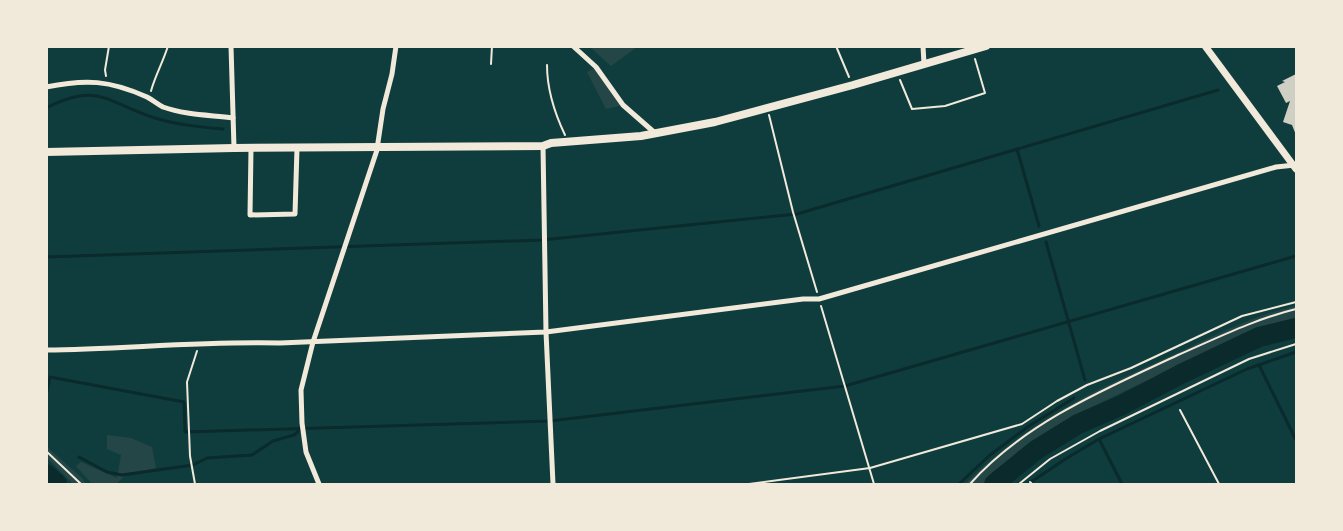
<svg xmlns="http://www.w3.org/2000/svg" width="1343" height="531" font-family="'PT Sans Narrow',sans-serif">
  <style>
    .green { fill: #244646 }
    .lines { fill: none; stroke-linecap: round; stroke-linejoin: round }
    .stream { stroke: #0a2a2b; stroke-width: 3 }
    .river { stroke: #0a2a2b; stroke-width: 20 }
    .building { fill: #cfcfc3 }
    .path { stroke: #f1e9da; stroke-width: 2 }
    .minor { stroke: #f1e9da; stroke-width: 5 }
    .tertiary { stroke: #f1e9da; stroke-width: 7 }
    .secondary { stroke: #f1e9da; stroke-width: 8 }
  </style>
  <rect width="100%" height="100%" fill="#0f3d3e"/>
  <g class="green">
    <path d="M 590,47 L 637,47 L 611,66 Z"/>
    <path d="M 596,67 L 623,105 L 606,109 L 587,72 Z"/>
    <path d="M 1296,306 L 1296,318 C 1260,326 1224,345 1190,361 C 1117,395 1040,426 983,484 L 965,484 C 1031,418 1101,387 1186,349 C 1222,332 1258,314 1296,306 Z"/>
    <path d="M 107,435 L 131,438 L 152,447 L 156,468 L 126,475 L 116,484 L 92,484 L 76,466 L 81,462 L 117,478 L 121,455 L 107,449 Z"/>
    <path d="M 46,446 L 82,478 L 86,484 L 73,484 L 47,458 Z"/>
  </g>
  <g class="lines">
    <g class="stream">
      <path d="M 46,108 C 99,81 107,103 155,118 C 178,125 200,127 223,129"/>
      <path d="M 1017,149 L 1039,226"/>
      <path d="M 1046,242 L 1085,380"/>
      <path d="M 46,257 L 542,240 L 797,214 L 1218,90"/>
      <path d="M 1259,365 L 1296,440"/>
      <path d="M 46,396 L 50,377 L 184,402 L 185,432 L 550,421 L 845,386 L 1296,256"/>
      <path d="M 1099,439 L 1122,484"/>
      <path d="M 79,457 L 107,472 L 122,475 L 193,465 L 207,458 L 252,455 L 273,441 L 294,435 L 302,428"/>
      <path d="M 959,484 L 990,455 L 1029,426 L 1074,398"/>
      <path d="M 1028,484 L 1067,458 L 1099,439 L 1247,369 L 1296,352"/>
    </g>
    <g class="river">
      <path d="M 46,474 L 57,484"/>
      <path d="M 994,484 L 1036,450 L 1078,424 L 1122,405 L 1181,374 L 1259,337 L 1296,328"/>
    </g>
  </g>
  <path class="building" d="M 1296,74 L 1296,135 L 1292,125 L 1283,122 L 1290,101 L 1286,103 L 1277,86 L 1285,82 L 1282,81 Z"/>
  <g class="lines">
    <g class="path">
      <path d="M 836,46 L 849,77"/>
      <path d="M 491,64 L 492,46"/>
      <path d="M 547,65 C 547,89 555,114 565,135"/>
      <path d="M 106,76 L 105,70 L 109,46"/>
      <path d="M 900,80 L 912,109 L 945,106 L 985,93 L 975,59"/>
      <path d="M 151,91 C 155,76 163,62 168,46"/>
      <path d="M 769,115 L 793,212 L 817,292"/>
      <path d="M 821,306 L 874,484"/>
      <path d="M 1180,410 L 1219,484"/>
      <path d="M 46,451 L 81,484"/>
      <path d="M 1030,482 L 1032,484"/>
      <path d="M 195,484 L 190,456 L 187,382 L 197,351"/>
      <path d="M 749,484 L 870,468 L 1022,424 L 1057,401 L 1087,385 L 1131,368 L 1242,316 L 1296,302"/>
      <path d="M 970,484 C 1024,423 1105,389 1178,355 C 1217,338 1255,319 1296,309"/>
      <path d="M 1019,484 L 1050,459 L 1100,431 L 1249,359 L 1296,344"/>
    </g>
    <g class="minor">
      <path d="M 231,46 L 234,148"/>
      <path d="M 573,46 L 596,67 L 623,105 L 655,133"/>
      <path d="M 923,46 L 924,64"/>
      <path d="M 46,87 C 86,79 109,80 147,97 C 153,100 157,104 163,107 C 185,115 210,115 233,118"/>
      <path d="M 543,146 L 546,332 L 553,484"/>
      <path d="M 251,149 L 250,215 L 295,214 L 297,148"/>
      <path d="M 377,149 L 383,109 L 392,74 L 396,46"/>
      <path d="M 46,350 C 124,349 203,341 280,343 L 546,332 L 803,299 L 819,299 L 1276,167 L 1295,165"/>
      <path d="M 319,484 L 306,452 L 302,423 L 301,390 L 313,342 L 378,147"/>
    </g>
    <path class="tertiary" d="M 1205,46 L 1296,169"/>
    <path class="secondary" d="M 46,152 L 234,148 L 543,146 L 551,143 L 641,136 L 715,122 L 853,85 L 986,46"/>
  </g>
  <rect width="1343" height="531" fill="none" stroke="#f1e9da" stroke-width="96"/>
</svg>
